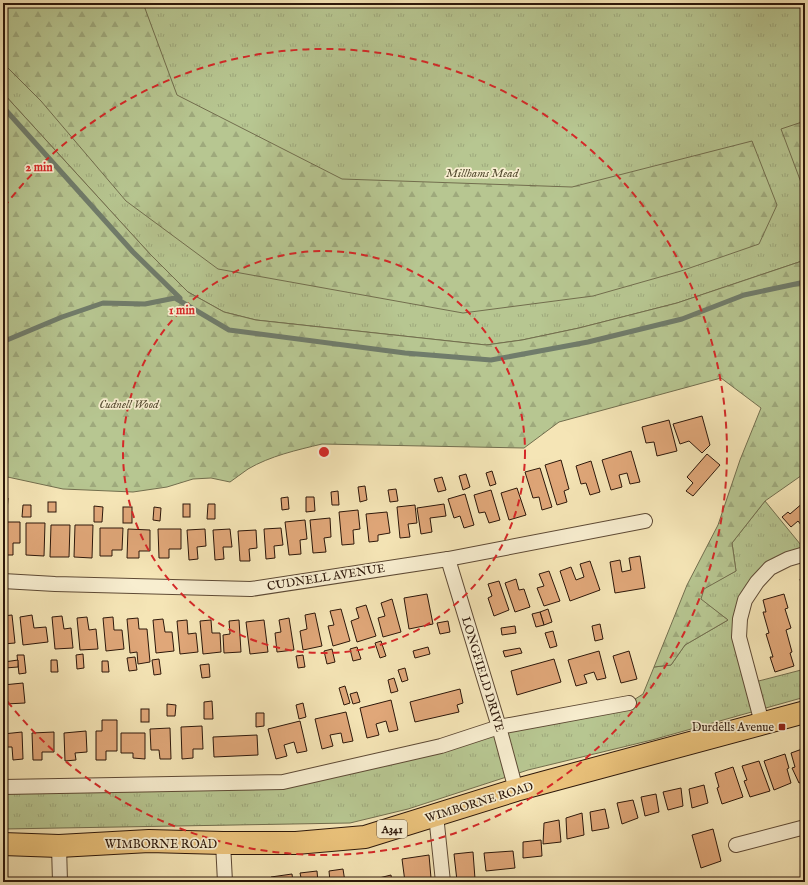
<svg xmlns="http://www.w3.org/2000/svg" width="808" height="885" font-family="'IM FELL English',serif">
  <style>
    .grass { fill: url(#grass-tufts); stroke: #726e4e }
    .forest { fill: url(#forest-firs); stroke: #726e4e }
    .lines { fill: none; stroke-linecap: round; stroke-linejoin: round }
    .stream { stroke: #707c6b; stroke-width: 5 }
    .building { fill: #e0a779; stroke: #2c170a }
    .minor-casing { stroke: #5e4a35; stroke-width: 16 }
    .primary-casing { stroke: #2c170a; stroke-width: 24 }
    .minor { stroke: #f8eed0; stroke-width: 14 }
    .primary { stroke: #eac27b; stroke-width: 22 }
    .ring { fill: none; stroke: #d62828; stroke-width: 2; stroke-dasharray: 7 5 }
    .poi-dot { fill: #8f2418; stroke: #f8eed0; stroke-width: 1.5 }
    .labels { text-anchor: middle; stroke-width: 3.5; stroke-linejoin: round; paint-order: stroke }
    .shield { fill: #f8eed0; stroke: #695845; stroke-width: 1 }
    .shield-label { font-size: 11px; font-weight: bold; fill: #2c170a }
    .park-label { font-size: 12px; font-style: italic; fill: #564c32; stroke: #f8eed0 }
    .street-label { font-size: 12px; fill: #2c170a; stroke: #f8eed0 }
    .poi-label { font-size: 12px; fill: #2c170a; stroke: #f8eed0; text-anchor: end }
    .centre { fill: #d62828; stroke: #f8eed0; stroke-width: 2 }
    .ring-label { font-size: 12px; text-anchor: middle; font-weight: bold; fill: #d62828; stroke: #f8eed0; stroke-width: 3.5; stroke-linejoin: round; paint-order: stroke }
  </style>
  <defs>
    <pattern id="grass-tufts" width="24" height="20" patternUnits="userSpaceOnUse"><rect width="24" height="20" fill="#b7c691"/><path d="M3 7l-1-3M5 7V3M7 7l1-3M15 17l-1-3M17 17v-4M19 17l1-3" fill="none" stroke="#9ea97c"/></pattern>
    <pattern id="forest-firs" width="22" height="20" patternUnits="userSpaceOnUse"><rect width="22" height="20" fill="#b7c691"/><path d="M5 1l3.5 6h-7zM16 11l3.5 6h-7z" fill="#9ea97c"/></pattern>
  </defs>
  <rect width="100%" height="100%" fill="#f5e5b6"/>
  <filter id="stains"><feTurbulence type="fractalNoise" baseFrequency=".005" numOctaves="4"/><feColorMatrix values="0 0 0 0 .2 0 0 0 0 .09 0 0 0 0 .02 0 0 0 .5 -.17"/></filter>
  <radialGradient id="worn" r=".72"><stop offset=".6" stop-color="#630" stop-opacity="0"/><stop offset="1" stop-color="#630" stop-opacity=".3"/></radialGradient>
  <g class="grass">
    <path d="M 3,3 L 805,3 L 805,260 L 677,303 L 579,328 L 522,340 L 486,345 L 256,320 L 224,312 L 188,292 L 150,254 L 3,93 Z"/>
    <path d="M 765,501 L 805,550 L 771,568 L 740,619 L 751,683 L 805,669 L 805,697 L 652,740 L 528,770 L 408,809 L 350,823 L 3,829 L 3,787 L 283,782 L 629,703 L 643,694 L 654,667 L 671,665 L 685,645 L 728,620 L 700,599 L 704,588 L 736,571 L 732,543 Z"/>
  </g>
  <g class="forest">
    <path d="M 3,3 L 143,3 L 177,95 L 342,179 L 572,187 L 752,141 L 777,205 L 759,244 L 681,271 L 593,296 L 463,313 L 218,269 L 126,201 L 41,101 L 3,63 Z"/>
    <path d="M 3,93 L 150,254 L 188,292 L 224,312 L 256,320 L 486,345 L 522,340 L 579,328 L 677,303 L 805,260 L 805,473 L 765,501 L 732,543 L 736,571 L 704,589 L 701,599 L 728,620 L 685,645 L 671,665 L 654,667 L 687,585 L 718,525 L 740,460 L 761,408 L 721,378 L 559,422 L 524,448 L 322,444 C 297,450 270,456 248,469 C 242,473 236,478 230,482 L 211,478 L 193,479 L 167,487 L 133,492 L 63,489 L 3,476 Z"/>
    <path d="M 805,121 L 805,193 L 781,129 Z"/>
  </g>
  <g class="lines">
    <g class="stream">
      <path d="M 3,107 L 133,252 L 180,298"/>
      <path d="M 3,340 L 7,340 L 62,317 L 103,303 L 145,304 L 175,298 L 229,330 L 405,353 L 491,360 L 588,342 L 682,319 L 744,295 L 805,282"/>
    </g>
  </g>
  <g class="building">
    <path d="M 702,416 L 710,445 L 702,453 L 689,441 L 680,444 L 673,424 Z"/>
    <path d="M 669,420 L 677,451 L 657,456 L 654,442 L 646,443 L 642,427 Z"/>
    <path d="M 631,451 L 640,482 L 630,484 L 627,473 L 619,475 L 622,487 L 611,490 L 602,460 Z"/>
    <path d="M 707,454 L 720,465 L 693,496 L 686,491 L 693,483 L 687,477 Z"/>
    <path d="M 561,460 L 569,489 L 564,491 L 567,502 L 557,505 L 545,465 Z"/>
    <path d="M 591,461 L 600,492 L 590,495 L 586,483 L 581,484 L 576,466 Z"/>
    <path d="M 540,468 L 552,507 L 542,510 L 539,497 L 533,498 L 525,472 Z"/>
    <path d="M 492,471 L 496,484 L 490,486 L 486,473 Z"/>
    <path d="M 466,474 L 470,487 L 463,490 L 459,476 Z"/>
    <path d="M 442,477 L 446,490 L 438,492 L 434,479 Z"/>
    <path d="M 365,486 L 367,500 L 360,502 L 358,487 Z"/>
    <path d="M 517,488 L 526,515 L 509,520 L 501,493 Z"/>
    <path d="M 396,489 L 398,501 L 390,502 L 388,490 Z"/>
    <path d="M 491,490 L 500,520 L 489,523 L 485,512 L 479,513 L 474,495 Z"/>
    <path d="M 338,491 L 339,505 L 332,505 L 331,492 Z"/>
    <path d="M 465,494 L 474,525 L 464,528 L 460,516 L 454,518 L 448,499 Z"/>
    <path d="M 3,497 L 8,498 L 7,512 L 3,512 Z"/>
    <path d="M 288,497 L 289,509 L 282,510 L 281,498 Z"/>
    <path d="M 306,497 L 314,497 L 315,511 L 306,512 Z"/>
    <rect x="48" y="502" width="8" height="10"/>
    <path d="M 804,502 L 805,530 L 798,521 L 791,527 L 782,517 L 788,512 L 790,514 Z"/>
    <rect x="183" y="504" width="7" height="13"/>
    <path d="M 208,504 L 215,504 L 215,519 L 207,519 Z"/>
    <path d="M 444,504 L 446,516 L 430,518 L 432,532 L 421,534 L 417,508 Z"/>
    <path d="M 23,505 L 31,505 L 31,517 L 22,517 Z"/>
    <path d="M 415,505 L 417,523 L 408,524 L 410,537 L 400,538 L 397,507 Z"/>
    <path d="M 94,506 L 103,507 L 102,522 L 94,522 Z"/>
    <rect x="123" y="507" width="9" height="16"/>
    <path d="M 154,507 L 161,508 L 160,521 L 153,520 Z"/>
    <path d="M 358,510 L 360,529 L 353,530 L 354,544 L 342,545 L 339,512 Z"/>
    <path d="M 387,512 L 390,533 L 378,535 L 378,541 L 369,542 L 366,514 Z"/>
    <path d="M 330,518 L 331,537 L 324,538 L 326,552 L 313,553 L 310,520 Z"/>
    <path d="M 305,520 L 307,539 L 300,540 L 301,554 L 289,555 L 285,522 Z"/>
    <path d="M 3,522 L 20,522 L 20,543 L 13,543 L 13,555 L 3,555 Z"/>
    <path d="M 26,523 L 45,523 L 44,556 L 26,555 Z"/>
    <path d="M 51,525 L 70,525 L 69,557 L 50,557 Z"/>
    <path d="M 75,525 L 93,525 L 92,558 L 74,557 Z"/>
    <path d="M 100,528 L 123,528 L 122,550 L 112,550 L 112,556 L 100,556 Z"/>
    <path d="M 281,528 L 283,545 L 274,546 L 275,558 L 266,559 L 264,529 Z"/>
    <path d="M 128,529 L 150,530 L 150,551 L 139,551 L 139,558 L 127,558 Z"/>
    <path d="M 158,529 L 181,529 L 181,549 L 169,549 L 169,558 L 159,558 Z"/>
    <path d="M 205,529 L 206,546 L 197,547 L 198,559 L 189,560 L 187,530 Z"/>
    <path d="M 230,529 L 232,547 L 223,547 L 224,559 L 215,560 L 213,530 Z"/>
    <path d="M 256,530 L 257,548 L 249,549 L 250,561 L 240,561 L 238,531 Z"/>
    <path d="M 640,556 L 645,588 L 615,593 L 610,562 L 620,560 L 622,572 L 631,570 L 629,558 Z"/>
    <path d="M 590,561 L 600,590 L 570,601 L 560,571 L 571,567 L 576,580 L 584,577 L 580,564 Z"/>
    <path d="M 549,571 L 560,601 L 544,606 L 537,588 L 544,586 L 539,574 Z"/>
    <path d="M 805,578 L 805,591 L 803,592 L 800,579 Z"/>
    <path d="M 516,579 L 519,590 L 524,589 L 530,607 L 515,612 L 505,583 Z"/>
    <path d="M 499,581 L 509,610 L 494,616 L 488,598 L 492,596 L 488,584 Z"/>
    <path d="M 427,594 L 433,624 L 409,629 L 404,598 Z"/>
    <path d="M 784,594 L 788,608 L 785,609 L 791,628 L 786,630 L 792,652 L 790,653 L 794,666 L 775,672 L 770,657 L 773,657 L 766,634 L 769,633 L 763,612 L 766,612 L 763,600 Z"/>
    <path d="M 392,599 L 401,632 L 383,637 L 378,618 L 385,616 L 381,603 Z"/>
    <path d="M 366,605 L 376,636 L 357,642 L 351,621 L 359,618 L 356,608 Z"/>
    <path d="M 341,609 L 350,641 L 333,646 L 328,626 L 334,625 L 330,611 Z"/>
    <path d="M 548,609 L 552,622 L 544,625 L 540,612 Z"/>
    <path d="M 540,612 L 544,625 L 536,627 L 532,614 Z"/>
    <path d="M 315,613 L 322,646 L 303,650 L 300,631 L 307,629 L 305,615 Z"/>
    <path d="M 12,615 L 15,643 L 3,644 L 3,616 Z"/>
    <path d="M 32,615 L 34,628 L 46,627 L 48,642 L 23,645 L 20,617 Z"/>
    <path d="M 62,616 L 64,629 L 71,628 L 73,648 L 55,649 L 52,617 Z"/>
    <path d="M 87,617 L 89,630 L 96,629 L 98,649 L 80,650 L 77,618 Z"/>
    <path d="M 113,617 L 114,630 L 122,630 L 124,649 L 106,651 L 103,618 Z"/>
    <path d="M 138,618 L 139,629 L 147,629 L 150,662 L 138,664 L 137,652 L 130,653 L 127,619 Z"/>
    <path d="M 289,618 L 294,650 L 277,652 L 275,633 L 281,632 L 279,620 Z"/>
    <path d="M 163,619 L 165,632 L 172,632 L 174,651 L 156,653 L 153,620 Z"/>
    <path d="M 187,620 L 188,634 L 196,633 L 198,652 L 180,654 L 177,621 Z"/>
    <path d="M 211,620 L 212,633 L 220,633 L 221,652 L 203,654 L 200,621 Z"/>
    <path d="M 239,620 L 241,652 L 224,653 L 223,635 L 230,634 L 229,621 Z"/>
    <path d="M 264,620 L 268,652 L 250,654 L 246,622 Z"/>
    <path d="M 448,621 L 450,632 L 440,634 L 437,623 Z"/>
    <path d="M 600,624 L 603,639 L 595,641 L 592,626 Z"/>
    <path d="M 515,626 L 516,633 L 502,635 L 501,628 Z"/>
    <path d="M 553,631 L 557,646 L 550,648 L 545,633 Z"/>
    <path d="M 381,641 L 386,656 L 380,658 L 375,643 Z"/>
    <path d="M 357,647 L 361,659 L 353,661 L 350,649 Z"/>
    <path d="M 428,647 L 430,654 L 415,658 L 413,651 Z"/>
    <path d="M 520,648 L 522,653 L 505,657 L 503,651 Z"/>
    <path d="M 332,649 L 335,662 L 327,664 L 324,651 Z"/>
    <path d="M 599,651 L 606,678 L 597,680 L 594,672 L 584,675 L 587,683 L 576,686 L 568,660 Z"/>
    <path d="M 629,651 L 637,679 L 621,683 L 613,656 Z"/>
    <path d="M 83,654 L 84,668 L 77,669 L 76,655 Z"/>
    <path d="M 17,655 L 24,655 L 26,673 L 19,674 Z"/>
    <path d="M 303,655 L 305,667 L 298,668 L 296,656 Z"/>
    <path d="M 135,657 L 137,670 L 129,671 L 127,658 Z"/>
    <path d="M 159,659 L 161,674 L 154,675 L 152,660 Z"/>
    <path d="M 554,659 L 561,682 L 517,695 L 511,671 Z"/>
    <path d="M 18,660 L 18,667 L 5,668 L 4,662 Z"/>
    <path d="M 51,660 L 57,660 L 58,672 L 51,672 Z"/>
    <path d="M 102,661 L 108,661 L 109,672 L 102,672 Z"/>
    <path d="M 209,664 L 210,677 L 202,678 L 200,665 Z"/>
    <path d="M 405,668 L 408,680 L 402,682 L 398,670 Z"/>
    <path d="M 394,678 L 398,691 L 391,693 L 388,680 Z"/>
    <path d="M 23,683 L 25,703 L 6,704 L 5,696 L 3,696 L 3,685 Z"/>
    <path d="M 345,686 L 350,703 L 344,705 L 339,688 Z"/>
    <path d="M 460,689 L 463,703 L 457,705 L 459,712 L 415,722 L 410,702 Z"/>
    <path d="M 357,692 L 360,702 L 353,704 L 350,694 Z"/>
    <path d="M 391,700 L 398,730 L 389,732 L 386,721 L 376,724 L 379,735 L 367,738 L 360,708 Z"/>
    <path d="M 212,701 L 213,719 L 204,719 L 204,702 Z"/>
    <path d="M 303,703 L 306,717 L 299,719 L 296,705 Z"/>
    <path d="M 167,704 L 176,705 L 175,716 L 167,716 Z"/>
    <rect x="141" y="709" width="8" height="13"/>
    <path d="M 346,712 L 353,741 L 343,743 L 341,733 L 330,735 L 333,746 L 322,749 L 315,719 Z"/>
    <path d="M 256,713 L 264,713 L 264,726 L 256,727 Z"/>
    <path d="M 102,720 L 117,720 L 117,751 L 106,751 L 106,760 L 96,760 L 96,731 L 102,731 Z"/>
    <path d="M 300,721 L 307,751 L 297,753 L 294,742 L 284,745 L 287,756 L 276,759 L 268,729 Z"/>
    <path d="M 202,726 L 203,749 L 193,749 L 193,758 L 182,759 L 181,727 Z"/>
    <path d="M 170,728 L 171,759 L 160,759 L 159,750 L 151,750 L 150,729 Z"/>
    <path d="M 86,731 L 87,752 L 75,753 L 76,760 L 65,761 L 64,733 Z"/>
    <path d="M 22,732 L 23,759 L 13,760 L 12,747 L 3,747 L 3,734 Z"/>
    <path d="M 54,732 L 54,752 L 42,752 L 42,760 L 33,760 L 32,733 Z"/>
    <path d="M 121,733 L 145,733 L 145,759 L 133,758 L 133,753 L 121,753 Z"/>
    <path d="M 257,735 L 258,755 L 214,757 L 213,737 Z"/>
    <path d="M 805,748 L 805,781 L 799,783 L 792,768 L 795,767 L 791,753 Z"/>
    <path d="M 785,754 L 789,768 L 787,769 L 791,783 L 774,790 L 764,761 Z"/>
    <path d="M 759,761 L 770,791 L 750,797 L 744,781 L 747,780 L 742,766 Z"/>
    <path d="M 733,767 L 743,797 L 722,804 L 717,788 L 719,787 L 715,773 Z"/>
    <path d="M 704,785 L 708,803 L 692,808 L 689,789 Z"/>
    <path d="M 681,788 L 683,806 L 668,810 L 663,792 Z"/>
    <path d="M 656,794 L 659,812 L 645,816 L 641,797 Z"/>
    <path d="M 633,800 L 638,818 L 622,824 L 617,803 Z"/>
    <path d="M 605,809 L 609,828 L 592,831 L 590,812 Z"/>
    <path d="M 582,813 L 584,835 L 567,839 L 566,818 Z"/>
    <path d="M 559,820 L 561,842 L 543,844 L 544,823 Z"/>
    <path d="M 713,829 L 721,861 L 701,868 L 692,835 Z"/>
    <path d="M 541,840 L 542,856 L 523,858 L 523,842 Z"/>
    <path d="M 513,851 L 515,868 L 486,871 L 484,853 Z"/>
    <path d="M 473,852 L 475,879 L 457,881 L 454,854 Z"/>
    <path d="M 429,855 L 431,878 L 405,882 L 402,859 Z"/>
    <path d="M 343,869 L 345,882 L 330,882 L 329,871 Z"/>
    <path d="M 317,871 L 318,882 L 302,882 L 300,873 Z"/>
    <path d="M 292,874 L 293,882 L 272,882 L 271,877 Z"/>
    <path d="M 391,875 L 392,882 L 380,882 L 379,878 Z"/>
  </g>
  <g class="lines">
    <defs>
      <g id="minor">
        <path d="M 448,559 L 499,727 L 516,790"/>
        <path d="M 3,581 L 55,584 L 251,589 L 448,559 L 645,521"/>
        <path d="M 762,723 L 739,637 L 740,619 L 745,600 L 757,582 L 770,568 L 788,559 L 805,554"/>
        <path d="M 3,787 L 283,782 L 441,746 L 499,727 L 629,703"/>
        <path d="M 436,815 L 443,882"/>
        <path d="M 223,843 L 225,882"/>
        <path d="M 736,845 L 805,827"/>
        <path d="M 59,846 L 60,882"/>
      </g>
      <path id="primary" d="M 3,844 L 59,846 L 149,841 L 223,843 L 296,843 L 365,837 L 516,790 L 805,712"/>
    </defs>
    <use href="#minor" class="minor-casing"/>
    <use href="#primary" class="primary-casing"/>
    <use href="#minor" class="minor"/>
    <use href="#primary" class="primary"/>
  </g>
  <g class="ring">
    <circle cx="324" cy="452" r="201"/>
    <path d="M4 207A403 403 0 1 1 4 697"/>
  </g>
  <rect class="poi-dot" x="778" y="723" width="8" height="8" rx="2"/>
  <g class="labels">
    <rect class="shield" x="377" y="820" width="30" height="18" rx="3"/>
    <g class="shield-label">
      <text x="392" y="833">A341</text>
    </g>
    <g class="park-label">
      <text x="482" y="177">Millhams Mead</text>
      <text x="129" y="408">Cudnell Wood</text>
    </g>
    <g class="street-label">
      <text transform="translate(326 577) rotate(-9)" y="4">CUDNELL AVENUE</text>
      <text transform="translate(483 674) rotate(73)" y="4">LONGFIELD DRIVE</text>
      <text transform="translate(479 802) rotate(-17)" y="4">WIMBORNE ROAD</text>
      <text x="161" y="848">WIMBORNE ROAD</text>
    </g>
    <g class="poi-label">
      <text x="774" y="731">Durdells Avenue</text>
    </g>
  </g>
  <circle cx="324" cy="452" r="6" class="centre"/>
  <g class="ring-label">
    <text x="39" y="171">2 min</text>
    <text x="182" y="314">1 min</text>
  </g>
  <rect width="808" height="885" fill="none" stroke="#f5e5b6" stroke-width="16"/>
  <rect x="4" y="4" width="800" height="877" fill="none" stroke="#2c170a" stroke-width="2"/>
  <rect x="8" y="8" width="792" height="869" fill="none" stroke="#2c170a"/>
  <rect width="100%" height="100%" filter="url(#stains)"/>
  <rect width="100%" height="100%" fill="url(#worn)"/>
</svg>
